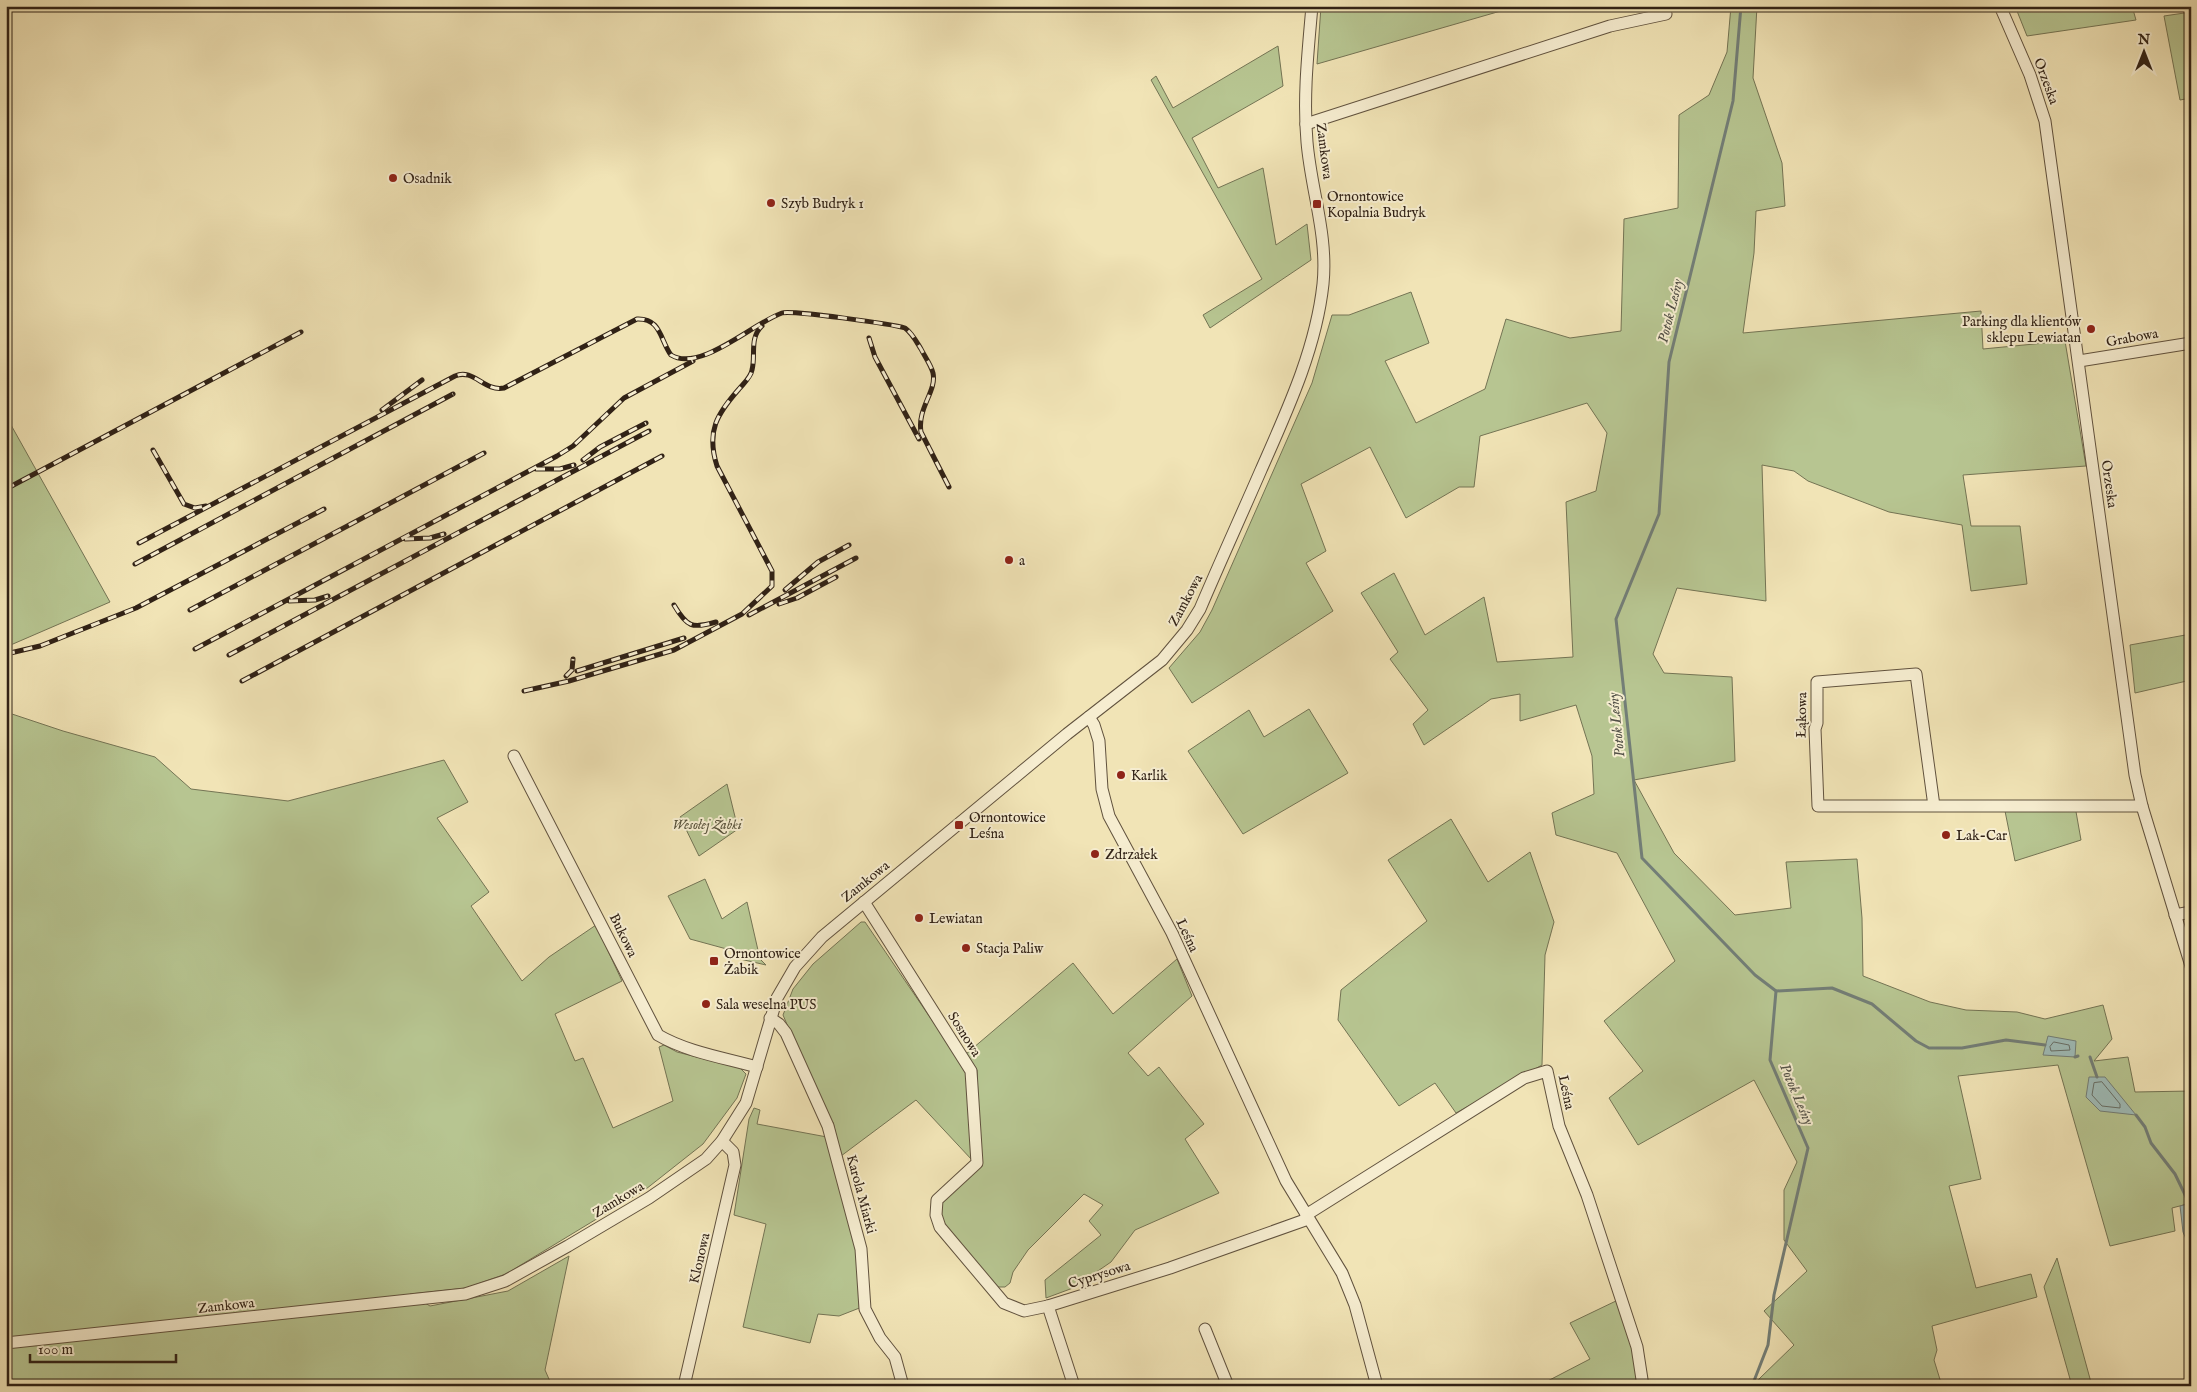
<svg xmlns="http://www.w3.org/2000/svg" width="2197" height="1392" font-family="'IM FELL English',serif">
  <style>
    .green { fill: #b7c591; stroke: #747454 }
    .water { fill: #9fbcb8; stroke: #737e77 }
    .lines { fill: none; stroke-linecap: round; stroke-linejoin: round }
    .shore { stroke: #686f67; stroke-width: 1 }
    .stream { stroke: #737e77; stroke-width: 3 }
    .minor-casing { stroke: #61523e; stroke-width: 13 }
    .minor { stroke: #f6edd0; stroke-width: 11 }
    .rail-casing { stroke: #312216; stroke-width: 5 }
    .rail { stroke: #f6edd0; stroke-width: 3; stroke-dasharray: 9; stroke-linecap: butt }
    .poi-dot { fill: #8f2418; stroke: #f6edd0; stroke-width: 2 }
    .labels { text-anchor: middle; stroke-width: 4; stroke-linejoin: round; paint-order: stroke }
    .street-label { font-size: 14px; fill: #312216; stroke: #f6edd0 }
    .poi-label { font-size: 14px; fill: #312216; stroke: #f6edd0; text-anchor: start }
    .park-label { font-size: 14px; font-style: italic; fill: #59533b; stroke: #f6edd0 }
    .water-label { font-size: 15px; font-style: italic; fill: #525047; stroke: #f6edd0 }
  </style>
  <rect width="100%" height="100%" fill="#f1e4b6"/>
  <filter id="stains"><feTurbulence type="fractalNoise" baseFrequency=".004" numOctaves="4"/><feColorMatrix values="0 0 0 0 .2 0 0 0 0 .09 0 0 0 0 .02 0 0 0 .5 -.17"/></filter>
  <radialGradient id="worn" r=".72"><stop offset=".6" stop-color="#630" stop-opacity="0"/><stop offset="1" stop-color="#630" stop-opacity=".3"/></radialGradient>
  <g class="green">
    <path d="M 1321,6 L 1518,6 L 1317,64 Z"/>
    <path d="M 1731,6 L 1757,6 L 1753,78 L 1782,163 L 1785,206 L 1756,211 L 1754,253 L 1743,333 L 1981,311 L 1983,349 L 2065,341 L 2086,466 L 1963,475 L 1971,526 L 2020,526 L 2027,584 L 1971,591 L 1962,525 L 1889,512 L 1808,481 L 1794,471 L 1762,465 L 1766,601 L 1677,588 L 1653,654 L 1664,673 L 1732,677 L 1735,761 L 1634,780 L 1674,853 L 1735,915 L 1791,908 L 1786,862 L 1857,859 L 1862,918 L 1863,976 L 1930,1002 L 1966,1010 L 2017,1012 L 2045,1019 L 2103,1005 L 2112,1039 L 2094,1061 L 2128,1057 L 2135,1092 L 2191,1091 L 2191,1203 L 2172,1208 L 2175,1231 L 2110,1246 L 2058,1065 L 1958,1076 L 1981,1179 L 1949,1186 L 1976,1288 L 2031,1274 L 2037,1297 L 1932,1326 L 1937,1350 L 1934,1360 L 1942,1386 L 1756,1386 L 1759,1379 L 1794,1345 L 1764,1311 L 1807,1271 L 1784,1240 L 1784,1190 L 1797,1162 L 1754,1080 L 1638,1145 L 1609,1098 L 1643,1071 L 1604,1021 L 1675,961 L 1617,853 L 1556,835 L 1552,813 L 1594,794 L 1592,756 L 1576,705 L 1520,721 L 1520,694 L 1491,699 L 1424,745 L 1413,724 L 1428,710 L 1390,659 L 1398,652 L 1361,593 L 1394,573 L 1425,635 L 1484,597 L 1497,662 L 1573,657 L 1566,502 L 1596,491 L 1607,433 L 1587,403 L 1480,436 L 1474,487 L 1459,487 L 1406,518 L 1370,447 L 1301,484 L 1326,551 L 1306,563 L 1333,611 L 1192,703 L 1169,668 L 1200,632 L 1212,610 L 1312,383 L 1332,315 L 1349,315 L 1411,292 L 1429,343 L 1385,361 L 1416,423 L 1485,389 L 1506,319 L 1570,338 L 1621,331 L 1624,219 L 1678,208 L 1679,115 L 1709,95 L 1727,52 Z"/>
    <path d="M 2015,6 L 2132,6 L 2136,20 L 2027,36 Z"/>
    <path d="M 2191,12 L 2191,98 L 2180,100 L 2164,16 Z"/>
    <path d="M 1278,46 L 1283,86 L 1192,138 L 1218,188 L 1263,168 L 1276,245 L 1307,224 L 1311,260 L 1210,328 L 1203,315 L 1262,279 L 1151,80 L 1156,76 L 1173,108 Z"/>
    <path d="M 6,416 L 110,602 L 6,647 Z"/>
    <path d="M 2191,634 L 2191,680 L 2135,693 L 2130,645 Z"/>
    <path d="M 1309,709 L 1348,773 L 1243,834 L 1188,751 L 1249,710 L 1264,737 Z"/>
    <path d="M 6,712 L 63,731 L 155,757 L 191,789 L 288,801 L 444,760 L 468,802 L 437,818 L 489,892 L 471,906 L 522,981 L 549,957 L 596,925 L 622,981 L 555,1014 L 575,1061 L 583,1058 L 613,1128 L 673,1101 L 659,1047 L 664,1045 L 677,1052 L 740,1068 L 746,1074 L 737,1098 L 703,1144 L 646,1189 L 506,1274 L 466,1288 L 410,1294 L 430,1306 L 508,1291 L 569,1256 L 545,1370 L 552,1386 L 6,1386 Z"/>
    <path d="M 727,784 L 738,829 L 699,856 L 680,817 Z"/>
    <path d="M 2004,806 L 2075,806 L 2081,840 L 2015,861 Z"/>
    <path d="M 1451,819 L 1488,882 L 1530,852 L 1554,922 L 1545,955 L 1542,1065 L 1456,1113 L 1435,1083 L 1399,1106 L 1338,1020 L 1341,990 L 1427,921 L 1388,860 Z"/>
    <path d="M 705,879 L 722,919 L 747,902 L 760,959 L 766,965 L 740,959 L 734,951 L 690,939 L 668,896 Z"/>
    <path d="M 861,922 L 865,922 L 968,1073 L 972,1160 L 916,1100 L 841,1156 L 833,1122 L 827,1118 L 783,1015 L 793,989 L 813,964 Z"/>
    <path d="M 1177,959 L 1192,996 L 1128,1053 L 1148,1076 L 1159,1067 L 1204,1124 L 1185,1139 L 1219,1193 L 1135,1230 L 1111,1262 L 1073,1288 L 1046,1298 L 1045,1280 L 1101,1235 L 1089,1221 L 1103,1205 L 1084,1194 L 1028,1250 L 1013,1272 L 1010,1283 L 1005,1287 L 996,1287 C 983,1271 932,1223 941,1202 C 945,1195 973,1172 980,1165 L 977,1070 L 966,1054 L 1073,963 L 1113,1014 Z"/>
    <path d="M 754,1108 L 760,1110 L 757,1124 L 827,1137 L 860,1256 L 862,1307 L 839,1316 L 818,1314 L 810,1343 L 743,1327 L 766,1224 L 734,1215 L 749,1119 Z"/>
    <path d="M 2057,1258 L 2092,1386 L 2072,1386 L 2044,1287 Z"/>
    <path d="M 1618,1300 L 1633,1350 L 1638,1386 L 1538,1386 L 1590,1359 L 1570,1323 Z"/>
  </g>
  <g class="water">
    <path d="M 2048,1036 L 2076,1041 L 2075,1057 L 2043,1055 Z"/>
    <path d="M 2089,1077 L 2105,1077 L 2136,1115 L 2100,1111 L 2086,1097 Z"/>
    <path d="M 2191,1203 L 2191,1245 L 2189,1246 L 2183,1232 L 2180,1206 Z"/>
  </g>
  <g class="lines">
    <g class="shore">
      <path d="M 2054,1042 L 2069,1045 L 2070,1050 L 2051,1051 L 2050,1047 Z"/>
      <path d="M 2102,1082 L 2120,1104 L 2120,1108 L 2102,1106 L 2092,1095 L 2094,1083 Z"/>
    </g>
    <g class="stream">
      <path d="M 1741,6 L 1733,101 L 1669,362 L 1659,514 L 1616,619 L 1642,858 L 1755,975 L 1776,991 L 1770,1060 L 1808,1148 L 1774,1295 L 1768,1345 L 1752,1386"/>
      <path d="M 1776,991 L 1832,988 L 1872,1004 L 1916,1041 L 1929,1048 L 1962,1048 L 2006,1040 L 2045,1045"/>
      <path d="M 2075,1057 L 2078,1056"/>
      <path d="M 2090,1057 L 2097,1077"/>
      <path d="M 2136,1115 L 2145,1127 L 2151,1143 L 2175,1174 L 2189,1203"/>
    </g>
    <defs>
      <g id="minor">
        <path d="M 2000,6 L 2030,75 L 2045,121 L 2135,775 L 2142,806 L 2191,966"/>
        <path d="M 1306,124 L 1610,26 L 1666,14"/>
        <path d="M 2079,361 L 2191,343"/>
        <path d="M 1089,717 L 1094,725 L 1099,741 L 1102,789 L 1109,816 L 1172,933 L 1286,1181 L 1342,1273 L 1355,1305 L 1377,1386"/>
        <path d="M 514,756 L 658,1035 C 687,1052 725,1058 757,1067"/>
        <path d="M 1934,806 L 1916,674 L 1817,682 L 1817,723 L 1815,729 L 1818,806 L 2142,806"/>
        <path d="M 864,902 L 971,1071 L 977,1163 L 937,1200 L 936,1215 L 940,1227 L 1004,1303 L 1024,1311 L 1048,1306 L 1170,1268 L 1308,1219"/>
        <path d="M 2175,915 L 2191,912"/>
        <path d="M 770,1018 L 779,1024 L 786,1033 L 828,1126 L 861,1249 L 865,1309 L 880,1338 L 895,1357 L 903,1386"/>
        <path d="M 1306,1215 L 1524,1078 L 1547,1071 L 1559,1126 L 1587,1195 L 1637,1347 L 1643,1386"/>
        <path d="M 1048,1306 L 1074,1386"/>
        <path d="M 1205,1329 L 1228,1386"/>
        <path d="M 6,1343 L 465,1294 L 505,1281 L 568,1246 L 649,1198 L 706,1159 L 722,1141 L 746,1103 L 777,998 L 795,967 L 822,937 L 1067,734 L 1162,660 L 1187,630 L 1200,609 C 1220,562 1241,516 1261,470 C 1287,411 1316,349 1323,284 C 1328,235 1311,190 1307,142 C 1303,96 1308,52 1312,6"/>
        <path d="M 684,1386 L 735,1165 L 733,1152 L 722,1141"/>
      </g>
    </defs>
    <use href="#minor" class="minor-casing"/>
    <use href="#minor" class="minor"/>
    <defs>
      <g id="rail">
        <path d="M 869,338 L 875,357 L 919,439"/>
        <path d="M 382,410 L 422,380"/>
        <path d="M 153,450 L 184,504 L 195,508 L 206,506"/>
        <path d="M 583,460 L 600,447 L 646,423"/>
        <path d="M 536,469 L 560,469 L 574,465"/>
        <path d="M 6,489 L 301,332"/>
        <path d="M 405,539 L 430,538 L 444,534"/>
        <path d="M 139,543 L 455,376 C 474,368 484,392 504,388 L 637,319 C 661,318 660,340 671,355 C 700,373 753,323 782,313 C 791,310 893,324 905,328 C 912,333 916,341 921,349 C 925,357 931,365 933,373 C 937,391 917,408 921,432 L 949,487"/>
        <path d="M 135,564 L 453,394"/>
        <path d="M 785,590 L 818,562 L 849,545"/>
        <path d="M 289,601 L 315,600 L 328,596"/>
        <path d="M 779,604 L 797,598 L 836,577"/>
        <path d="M 674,605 C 687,627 692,629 716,622"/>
        <path d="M 190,610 L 484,453"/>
        <path d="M 749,615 L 856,558"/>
        <path d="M 195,649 L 557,456 L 573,446 L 624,398 L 693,361"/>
        <path d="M 6,654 L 40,646 L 136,608 L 324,509"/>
        <path d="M 229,655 L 649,431"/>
        <path d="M 577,671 L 684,638"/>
        <path d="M 566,676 L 572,670 L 573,659"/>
        <path d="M 242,681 L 662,456"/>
        <path d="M 524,691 L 569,681 L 674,650 L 742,614 L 772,586 L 772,571 L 717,466 C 706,431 717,414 739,389 C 744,383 751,377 752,370 C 756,355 749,338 762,326"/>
      </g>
    </defs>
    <use href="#rail" class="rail-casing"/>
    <use href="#rail" class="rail"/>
  </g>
  <g class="poi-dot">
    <circle cx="393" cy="178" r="5"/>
    <circle cx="771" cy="203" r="5"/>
    <rect x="1312" y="199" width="10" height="10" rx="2.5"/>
    <circle cx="2091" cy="329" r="5"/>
    <circle cx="1009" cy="560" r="5"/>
    <circle cx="1121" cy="775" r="5"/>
    <rect x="954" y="820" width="10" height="10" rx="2.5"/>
    <circle cx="1946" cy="835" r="5"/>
    <circle cx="1095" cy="854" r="5"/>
    <circle cx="919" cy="918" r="5"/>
    <circle cx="966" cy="948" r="5"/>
    <rect x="709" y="956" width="10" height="10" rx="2.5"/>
    <circle cx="706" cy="1004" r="5"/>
  </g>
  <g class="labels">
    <g class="street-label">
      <text transform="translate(2047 81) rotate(70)" y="5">Orzeska</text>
      <text transform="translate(1325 151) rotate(83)" y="5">Zamkowa</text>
      <text transform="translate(2132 337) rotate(-10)" y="5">Grabowa</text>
      <text transform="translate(2110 484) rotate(82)" y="5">Orzeska</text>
      <text transform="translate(1185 600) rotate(-62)" y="5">Zamkowa</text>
      <text transform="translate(1801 715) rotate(-89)" y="5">Łąkowa</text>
      <text transform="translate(865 881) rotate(-39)" y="5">Zamkowa</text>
      <text transform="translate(624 935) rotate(64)" y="5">Bukowa</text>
      <text transform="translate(1188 935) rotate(65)" y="5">Leśna</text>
      <text transform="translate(965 1034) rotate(58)" y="5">Sosnowa</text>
      <text transform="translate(1567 1092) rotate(78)" y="5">Leśna</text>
      <text transform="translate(862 1194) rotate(75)" y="5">Karola Miarki</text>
      <text transform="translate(618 1199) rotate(-31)" y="5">Zamkowa</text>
      <text transform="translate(699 1258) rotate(-77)" y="5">Klonowa</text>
      <text transform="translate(1099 1274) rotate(-17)" y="5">Cyprysowa</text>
      <text transform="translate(226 1305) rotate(-6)" y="5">Zamkowa</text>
    </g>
    <g class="poi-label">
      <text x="403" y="183">Osadnik</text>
      <text x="1327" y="201">Ornontowice<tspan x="1327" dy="16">Kopalnia Budryk</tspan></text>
      <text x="781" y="208">Szyb Budryk 1</text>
      <text x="2081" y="326" text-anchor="end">Parking dla klientów<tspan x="2081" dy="16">sklepu Lewiatan</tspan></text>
      <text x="1019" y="565">a</text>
      <text x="1131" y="780">Karlik</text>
      <text x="969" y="822">Ornontowice<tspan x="969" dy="16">Leśna</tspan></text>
      <text x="1956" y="840">Lak-Car</text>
      <text x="1105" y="859">Zdrzałek</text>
      <text x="929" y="923">Lewiatan</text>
      <text x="976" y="953">Stacja Paliw</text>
      <text x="724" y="958">Ornontowice<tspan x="724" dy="16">Żabik</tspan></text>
      <text x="716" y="1009">Sala weselna PUS</text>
    </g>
    <g class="park-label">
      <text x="707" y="829">Wesołej Żabki</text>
    </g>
    <g class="water-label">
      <text transform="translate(1670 311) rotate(-76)" y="5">Potok Leśny</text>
      <text transform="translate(1616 725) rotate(-96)" y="5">Potok Leśny</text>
      <text transform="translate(1797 1094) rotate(67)" y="5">Potok Leśny</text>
    </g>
  </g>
  <rect width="2197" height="1392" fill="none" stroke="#f1e4b6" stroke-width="25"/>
  <rect x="8" y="8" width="2182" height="1377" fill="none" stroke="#312216" stroke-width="2.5"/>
  <rect x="12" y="12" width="2172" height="1367" fill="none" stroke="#312216"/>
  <g transform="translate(2144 52)" stroke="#f6edd0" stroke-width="4" paint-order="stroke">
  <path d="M0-4L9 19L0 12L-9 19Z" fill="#312216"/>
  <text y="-8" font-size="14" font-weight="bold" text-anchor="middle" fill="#312216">N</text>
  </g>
  <path d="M30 1354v8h146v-8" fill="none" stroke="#312216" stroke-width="2.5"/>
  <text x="38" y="1354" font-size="15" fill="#312216" stroke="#f6edd0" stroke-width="4" paint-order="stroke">100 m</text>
  <rect width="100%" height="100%" filter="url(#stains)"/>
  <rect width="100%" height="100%" fill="url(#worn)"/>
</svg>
